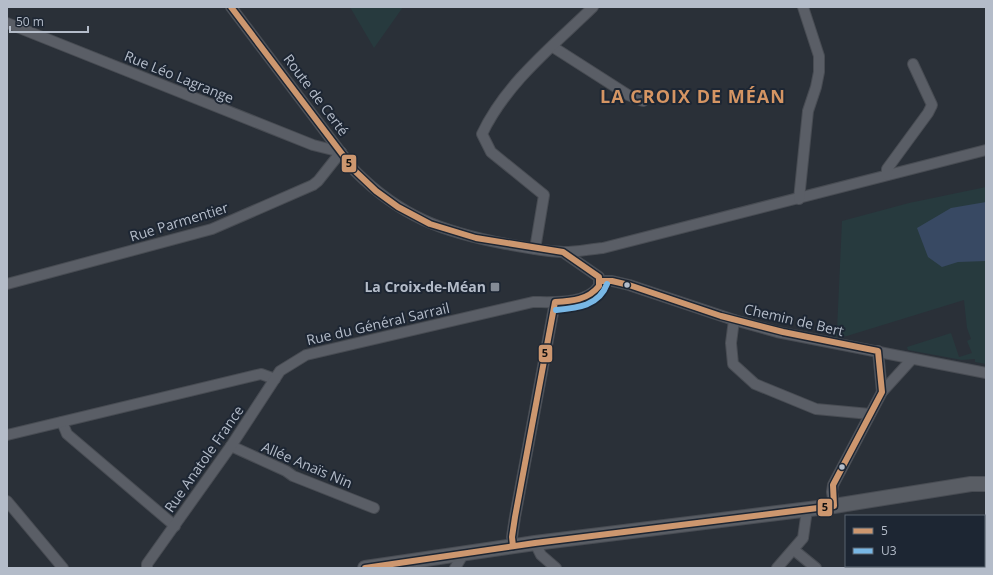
<svg xmlns="http://www.w3.org/2000/svg" width="993" height="575" font-family="'Open Sans',sans-serif">
  <style>
    .green { fill: #273a3e }
    .water { fill: #384963 }
    .lines { fill: none; stroke-linecap: round; stroke-linejoin: round }
    .minor-casing { stroke: #484c53; stroke-width: 12 }
    .secondary-casing { stroke: #484c53; stroke-width: 16 }
    .minor { stroke: #5a5e66; stroke-width: 10 }
    .secondary { stroke: #595d64; stroke-width: 14 }
    .bus-1-casing { stroke: #1d2633; stroke-width: 9 }
    .bus-2-casing { stroke: #1d2633; stroke-width: 9 }
    .bus-1 { stroke: #cd976f; stroke-width: 6 }
    .bus-2 { stroke: #78b7e5; stroke-width: 6 }
    .bus-dot { fill: #b4bcc9; stroke: #1d2633; stroke-width: 1.5 }
    .poi-dot { fill: #848b96; stroke: #1d2633; stroke-width: 1.5 }
    .labels { text-anchor: middle; stroke-width: 4; stroke-linejoin: round; paint-order: stroke }
    .street-label { font-size: 14px; fill: #b4bcc9; stroke: #1d2633 }
    .poi-label { font-size: 14px; font-weight: bold; fill: #b4bcc9; stroke: #1d2633; text-anchor: end }
    .district-label { font-size: 18px; font-weight: bold; letter-spacing: 1px; fill: #d59563; stroke: #1d2633 }
    .line-badge { stroke: #1d2633; stroke-width: 1.5 }
    .pale-badge-label { font-size: 11px; text-anchor: middle; font-weight: bold; fill: #111 }
  </style>
  <rect width="100%" height="100%" fill="#2a3038"/>
  <g class="green">
    <path d="M 350,7 L 403,7 L 374,48 Z"/>
    <path d="M 986,187 L 986,364 L 975,362 L 975,359 L 962,360 L 908,350 L 907,347 L 951,333 L 959,357 L 972,353 L 967,341 L 971,339 L 967,328 L 964,300 L 847,336 L 834,337 L 837,330 L 842,221 L 909,203 Z"/>
  </g>
  <path class="water" d="M 986,202 L 986,261 L 958,262 L 942,267 L 928,257 L 917,228 L 951,208 Z"/>
  <g class="lines">
    <defs>
      <g id="minor">
        <path d="M 231,7 L 355,171 C 401,217 443,232 506,244 C 525,247 545,252 564,252 C 577,252 590,249 603,248 L 986,150"/>
        <path d="M 7,23 L 313,145 L 341,152"/>
        <path d="M 553,47 L 628,95 L 643,101"/>
        <path d="M 887,175 L 887,169 L 928,113 L 932,105 L 913,64"/>
        <path d="M 799,199 L 808,111 L 816,87 L 819,72 L 819,56 L 803,7"/>
        <path d="M 535,249 L 544,195 L 491,152 L 482,134 C 506,83 553,46 593,7"/>
        <path d="M 600,281 L 612,281 L 629,285 L 734,320 L 777,332 L 986,373"/>
        <path d="M 7,284 L 212,229 L 313,185 L 318,181 L 341,152"/>
        <path d="M 734,320 L 731,343 L 733,364 L 755,384 L 816,409 L 870,414"/>
        <path d="M 878,351 L 882,392"/>
        <path d="M 62,422 L 67,434 L 175,526"/>
        <path d="M 7,435 L 261,374 L 275,379"/>
        <path d="M 231,446 L 286,471 L 293,476 L 374,508"/>
        <path d="M 7,501 L 63,568"/>
        <path d="M 834,506 L 832,492 L 833,485 L 882,392 L 912,359"/>
        <path d="M 535,543 L 541,555 L 556,568"/>
        <path d="M 513,546 L 512,537 L 515,517 L 555,302"/>
        <path d="M 794,550 L 816,568"/>
        <path d="M 147,568 L 147,564 L 231,446 L 280,371 L 306,355 L 533,302 C 553,302 587,305 599,286 L 599,277 L 563,252"/>
        <path d="M 455,568 L 464,553"/>
        <path d="M 777,568 L 803,538 L 807,510"/>
      </g>
      <path id="secondary" d="M 365,568 L 535,543 L 834,506 L 971,484 L 986,484"/>
    </defs>
    <use href="#minor" class="minor-casing"/>
    <use href="#secondary" class="secondary-casing"/>
    <use href="#minor" class="minor"/>
    <use href="#secondary" class="secondary"/>
    <defs>
      <g id="bus-1">
        <path d="M 231,7 L 355,171 L 376,191 L 398,207 L 430,224 L 476,238 L 563,252 L 599,277 L 599,286 C 588,300 572,301 555,302 L 515,517 L 512,537 L 513,546"/>
        <path d="M 365,568 L 535,543 L 834,506 L 833,485 L 882,392 L 878,351 L 783,332 L 721,316 L 629,285 L 612,281 L 600,281"/>
      </g>
      <path id="bus-2" d="M 556,310 C 577,308 599,306 607,284"/>
    </defs>
    <use href="#bus-1" class="bus-1-casing"/>
    <use href="#bus-2" class="bus-2-casing"/>
    <use href="#bus-1" class="bus-1"/>
    <use href="#bus-2" class="bus-2"/>
  </g>
  <g class="bus-dot">
    <circle cx="627" cy="285" r="3.5"/>
    <circle cx="842" cy="467" r="3.5"/>
  </g>
  <rect class="poi-dot" x="490" y="282" width="10" height="10" rx="2"/>
  <g class="labels">
    <g class="street-label">
      <text transform="translate(179 77) rotate(22)" y="5">Rue Léo Lagrange</text>
      <text transform="translate(316 95) rotate(53)" y="5">Route de Certé</text>
      <text transform="translate(179 222) rotate(-17)" y="5">Rue Parmentier</text>
      <text transform="translate(794 320) rotate(13)" y="5">Chemin de Bert</text>
      <text transform="translate(378 324) rotate(-13)" y="5">Rue du Général Sarrail</text>
      <text transform="translate(204 459) rotate(-55)" y="5">Rue Anatole France</text>
      <text transform="translate(307 465) rotate(23)" y="5">Allée Anaïs Nin</text>
    </g>
    <g class="poi-label">
      <text x="486" y="292">La Croix-de-Méan</text>
    </g>
    <g class="district-label">
      <text x="693" y="103">LA CROIX DE MÉAN</text>
    </g>
  </g>
  <g class="line-badge">
    <rect x="341" y="154" width="16" height="19" rx="4" fill="#cd976f"/>
    <rect x="538" y="344" width="15" height="19" rx="4" fill="#cd976f"/>
    <rect x="817" y="498" width="16" height="19" rx="4" fill="#cd976f"/>
  </g>
  <g class="pale-badge-label">
    <text x="349" y="167">5</text>
    <text x="545" y="357">5</text>
    <text x="825" y="511">5</text>
  </g>
  <rect width="993" height="575" fill="none" stroke="#b4bcc9" stroke-width="16"/>
  <rect x="845" y="515" width="140" height="52" fill="#1d2633" stroke="#59626f"/>
  <rect x="853" y="528" width="20" height="6" fill="#cd976f" stroke="#59626f"/>
  <text x="881" y="535" font-size="12" fill="#b4bcc9">5</text>
  <rect x="853" y="548" width="20" height="6" fill="#78b7e5" stroke="#59626f"/>
  <text x="881" y="555" font-size="12" fill="#b4bcc9">U3</text>
  <path d="M10 26v6h78v-6" fill="none" stroke="#b4bcc9" stroke-width="2"/>
  <text x="16" y="26" font-size="12" fill="#b4bcc9" stroke="#1d2633" stroke-width="3" paint-order="stroke">50 m</text>
</svg>
